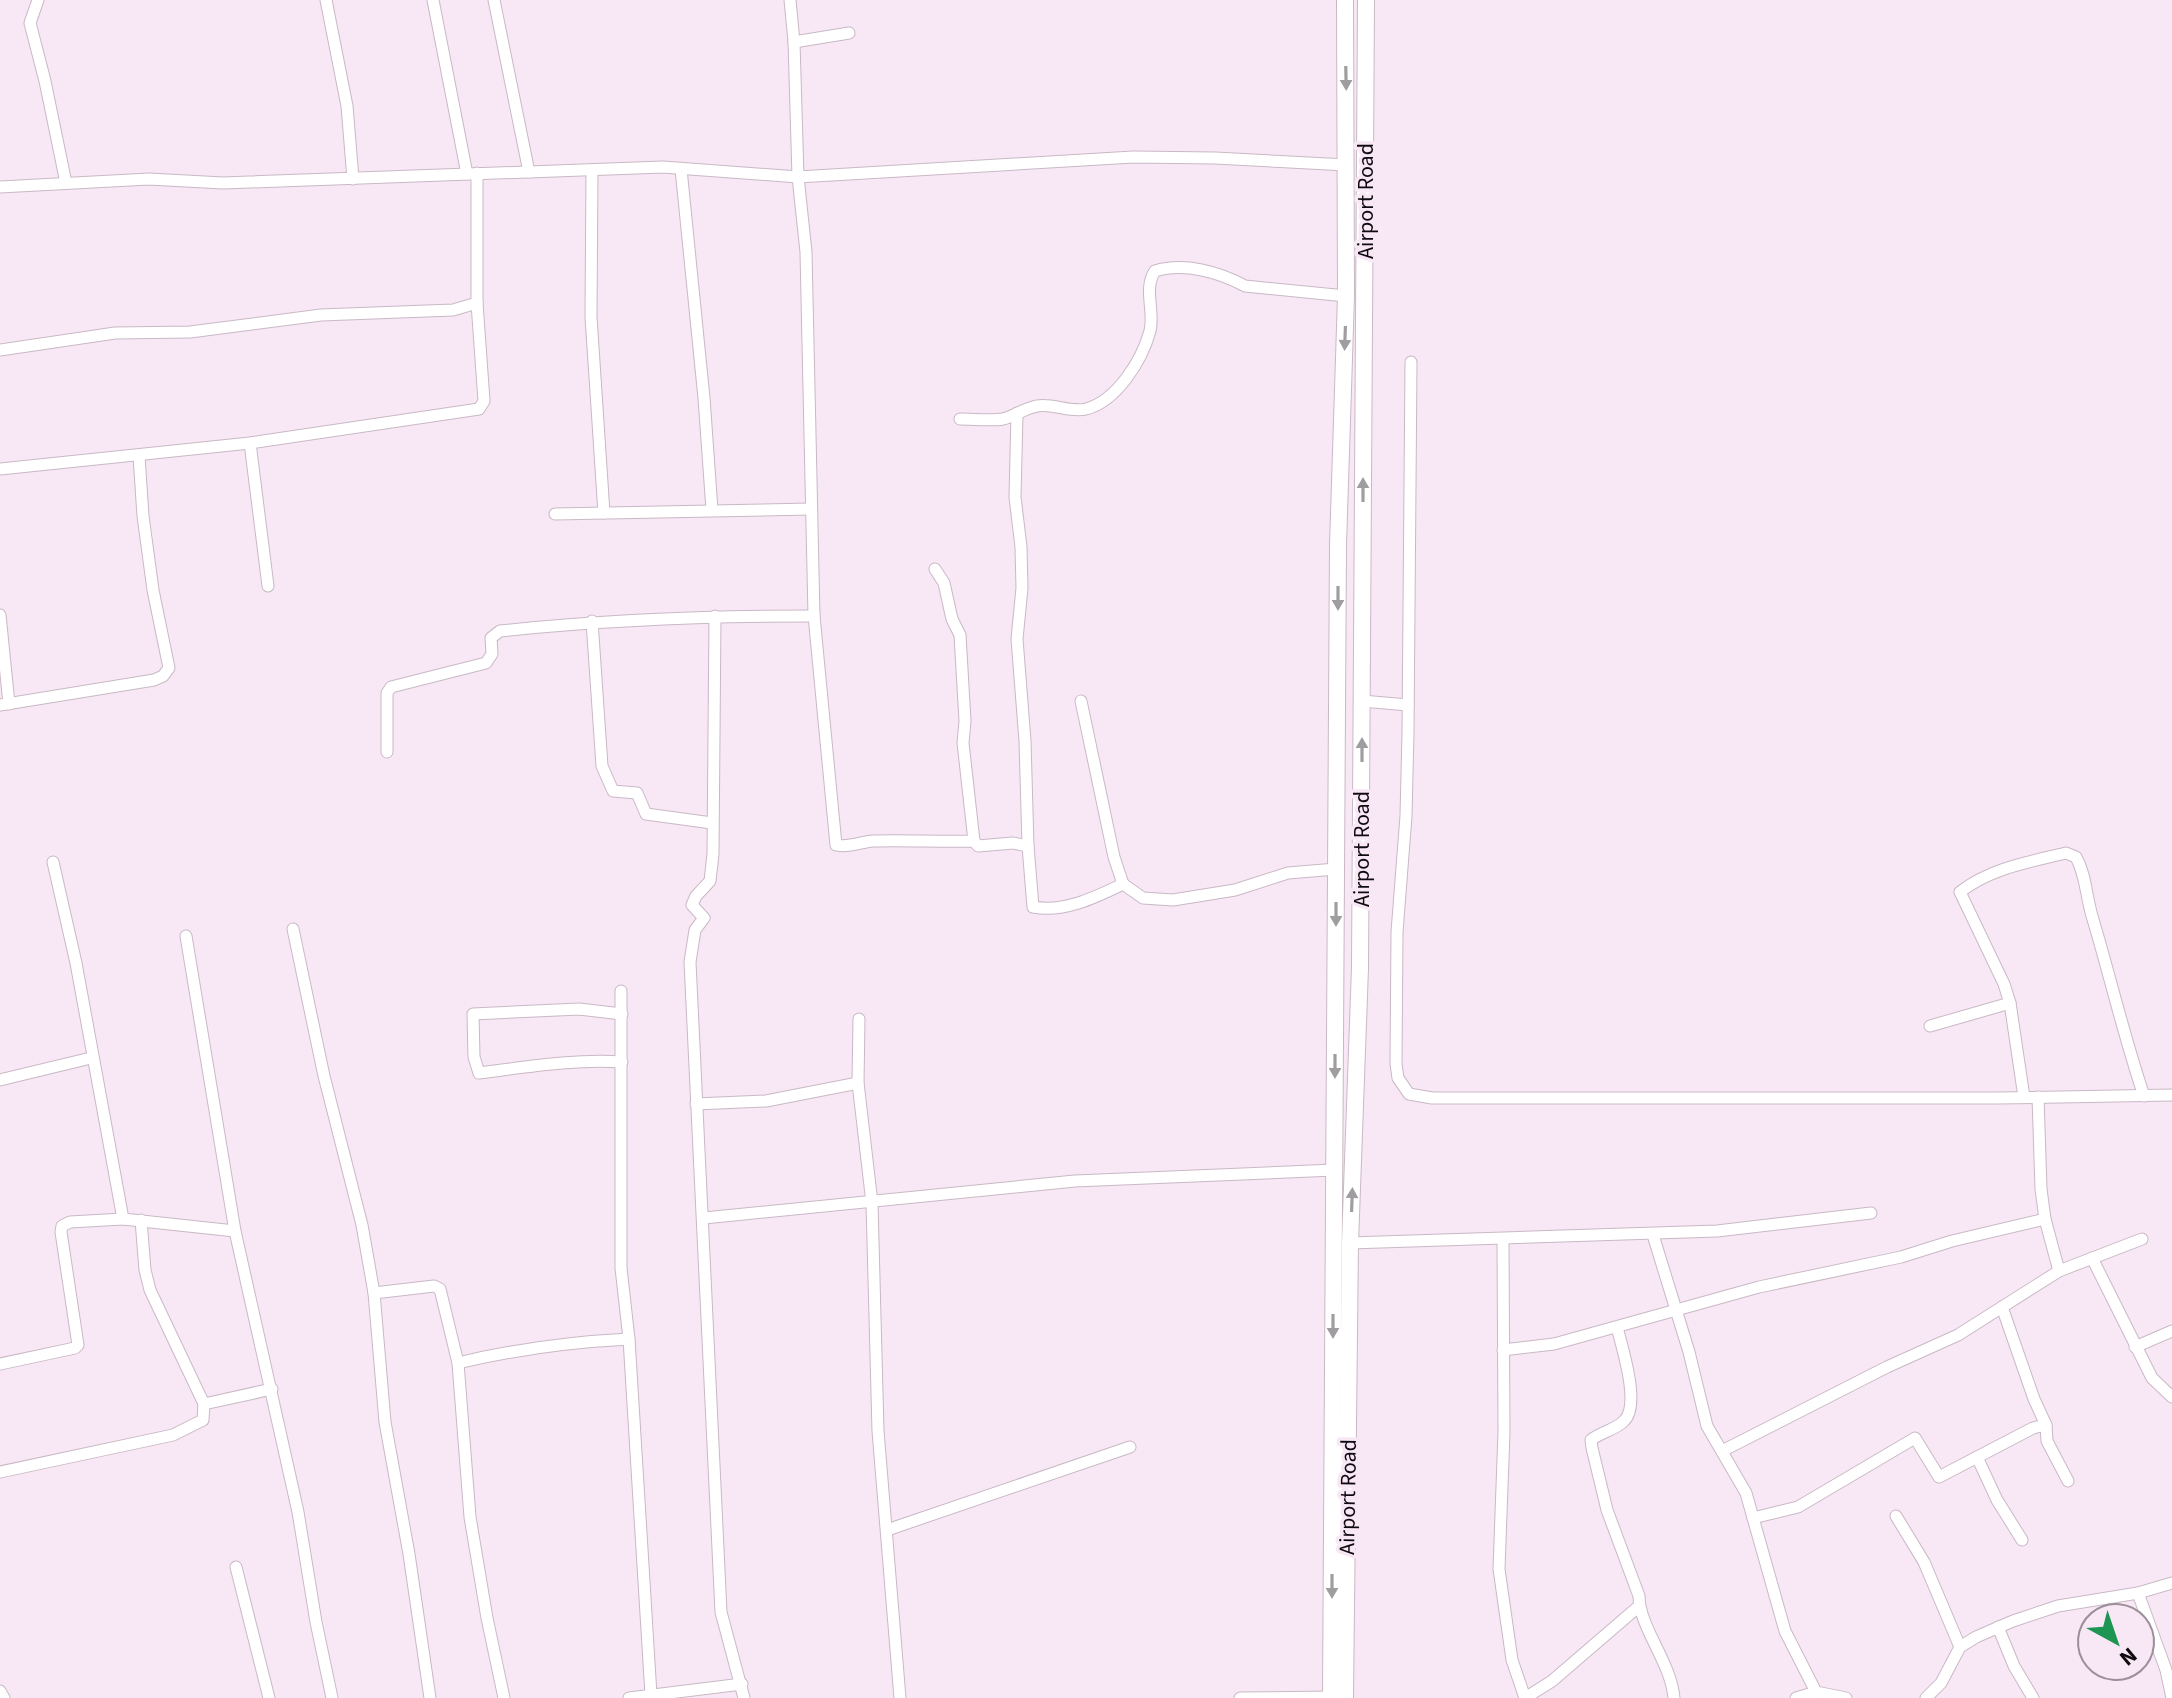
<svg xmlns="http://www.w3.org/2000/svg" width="2172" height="1698" font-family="'Source Sans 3',sans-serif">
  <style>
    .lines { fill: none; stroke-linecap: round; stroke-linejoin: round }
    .minor-casing { stroke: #c9b9c5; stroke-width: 13 }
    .highway-casing { stroke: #c9b9c5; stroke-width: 18 }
    .minor { stroke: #fff; stroke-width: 11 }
    .highway { stroke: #fff; stroke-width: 16 }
    .oneway { fill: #9f9d9f }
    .labels { text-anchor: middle; stroke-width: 7; stroke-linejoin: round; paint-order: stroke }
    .street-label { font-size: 22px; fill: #0f0a0e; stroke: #f8e7f5 }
  </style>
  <rect width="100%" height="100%" fill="#f8e7f5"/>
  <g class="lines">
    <defs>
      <g id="minor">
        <path d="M 38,0 L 30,23 L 45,81 L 66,183"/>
        <path d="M 326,0 L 347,106 L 353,179"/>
        <path d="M 433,0 L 467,174"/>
        <path d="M 494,0 L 529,172"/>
        <path d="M 790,0 L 794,42 L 798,177 L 806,252 L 814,616 L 836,845 C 849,848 860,842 873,841 C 907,840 940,842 974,841 L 978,846 L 1013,843 L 1028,846 L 1033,907 C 1064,913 1096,897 1123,884 L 1143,898 L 1173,900 L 1235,890 L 1288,873 L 1336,869"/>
        <path d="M 794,42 L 849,33"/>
        <path d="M 681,169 L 704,398 L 712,510"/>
        <path d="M 592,170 L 591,317 L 604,513"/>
        <path d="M 0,187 L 149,179 L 223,183 L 663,167 L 798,177 L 1133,157 L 1215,158 L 1347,165"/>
        <path d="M 0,350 L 115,333 L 190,332 L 321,315 L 453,310 L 477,303"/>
        <path d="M 1411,362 L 1408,732 L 1406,816 L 1397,932 L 1396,1064 L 1398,1078 L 1409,1094 L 1432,1098 L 1998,1098 L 2172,1095"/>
        <path d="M 1017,413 L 1015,497 L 1021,547 L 1022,588 L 1017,639 L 1025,741 L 1028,846"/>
        <path d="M 960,419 C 974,419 990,421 1003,419 C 1015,416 1025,408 1037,406 C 1053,403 1070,413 1086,409 C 1117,401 1142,360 1150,331 C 1155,312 1143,288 1155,271 C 1184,262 1219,272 1245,286 L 1346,296"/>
        <path d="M 250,443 L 268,586"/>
        <path d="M 0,469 L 250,443 L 479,409 L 484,401 L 477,303 L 477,173"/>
        <path d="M 555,514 L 811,509"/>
        <path d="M 935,569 L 944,583 L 952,619 L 960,635 L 965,721 L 963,743 L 974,841"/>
        <path d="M 0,615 L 9,704"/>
        <path d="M 715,616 L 713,854 L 710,881 L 696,896 L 692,905 L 704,918 L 695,930 L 690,962 L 721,1612 L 744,1698"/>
        <path d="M 592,621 L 602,766 L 613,791 L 637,793 L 646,814 L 712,823"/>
        <path d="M 1081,701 L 1114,857 L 1123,884"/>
        <path d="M 1362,701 L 1408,705"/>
        <path d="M 0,705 L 154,680 L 163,676 L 169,668 L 153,590 L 143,516 L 139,456"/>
        <path d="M 387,752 L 387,693 L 391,687 L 486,663 L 492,654 L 491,638 L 500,631 C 605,620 709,616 814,616"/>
        <path d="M 53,862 L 76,963 L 123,1219 L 235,1231"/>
        <path d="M 293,929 L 324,1076 L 362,1225 L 374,1293 L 385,1422 L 409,1554 L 430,1698"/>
        <path d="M 186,936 L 235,1231 L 298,1512 L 316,1622 L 332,1698"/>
        <path d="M 621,991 L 621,1268 L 629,1339 L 651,1695"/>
        <path d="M 622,1014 L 579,1009 L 473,1014 L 474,1057 L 479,1073 C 527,1067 574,1059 622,1062"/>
        <path d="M 859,1019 L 858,1083 L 872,1203 L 878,1431 L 900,1698"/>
        <path d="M 1930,1026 L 2010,1003"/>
        <path d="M 0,1080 L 91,1058"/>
        <path d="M 2024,1097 L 2010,1003 L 2004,984 L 1960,892 C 1991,868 2029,862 2066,853 L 2076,857 C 2086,875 2086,896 2092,916 C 2110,976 2124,1037 2144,1096"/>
        <path d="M 2038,1097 L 2041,1189 L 2045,1219 L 2059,1271"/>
        <path d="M 696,1104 L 766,1101 L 858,1083"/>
        <path d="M 704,1218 L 1075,1181 L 1334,1170"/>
        <path d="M 141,1220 L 145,1270 L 150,1290 L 204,1404 L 272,1389"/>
        <path d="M 1653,1235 L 1689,1352 L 1707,1426 L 1746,1493 L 1785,1631 L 1816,1692"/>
        <path d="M 1503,1240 L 1504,1432 L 1499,1569 L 1512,1660 L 1525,1698"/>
        <path d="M 1350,1243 L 1717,1231 L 1871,1213"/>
        <path d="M 2092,1258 L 2152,1378 L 2172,1397"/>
        <path d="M 374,1293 L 434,1286 L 440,1289 L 458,1363 L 470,1517 L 487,1618 L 504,1698"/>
        <path d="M 2002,1307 L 2034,1399 L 2046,1425 L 2047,1441 L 2068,1481"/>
        <path d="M 1617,1327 C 1622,1348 1641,1405 1624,1421 C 1615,1430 1601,1432 1591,1440 L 1592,1448 L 1607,1510 L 1639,1596 C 1639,1627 1671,1662 1674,1698"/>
        <path d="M 2135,1347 L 2172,1331"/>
        <path d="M 1503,1350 L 1554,1344 L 1759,1287 L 1901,1257 L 1952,1241 L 2045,1219"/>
        <path d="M 458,1363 C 516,1349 571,1342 629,1339"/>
        <path d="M 0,1364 L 75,1348 L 78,1345 L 61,1232 L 62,1226 L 70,1222 L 123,1219"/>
        <path d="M 1722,1451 L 1887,1367 L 1958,1335 L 2059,1271 L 2142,1239"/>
        <path d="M 1977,1457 L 1997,1500 L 2022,1540"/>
        <path d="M 0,1472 L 173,1435 L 203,1420 L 204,1404"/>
        <path d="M 1896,1516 L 1924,1562 L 1960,1647"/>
        <path d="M 1753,1518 L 1798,1507 L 1915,1438 L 1939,1477 L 2033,1428 L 2046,1425"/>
        <path d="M 887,1530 L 1130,1447"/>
        <path d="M 236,1567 L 269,1698"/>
        <path d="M 2138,1593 L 2166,1670 L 2172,1698"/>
        <path d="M 1998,1627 L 2014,1666 L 2033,1698"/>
        <path d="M 0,1691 L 4,1698"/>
        <path d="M 629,1698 L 742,1684"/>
        <path d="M 1240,1698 L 1335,1697"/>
        <path d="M 1525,1698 L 1552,1681 L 1638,1607"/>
        <path d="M 1796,1698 L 1816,1692 L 1846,1698"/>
        <path d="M 1926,1698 L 1941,1683 L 1960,1647 L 1976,1637 L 2013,1621 L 2058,1606 L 2138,1593 L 2172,1583"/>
      </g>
      <g id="highway">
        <path d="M 1331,1698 L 1338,545 L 1346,296 L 1345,0"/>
        <path d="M 1345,1698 L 1350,1243 L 1360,968 L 1366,0"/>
      </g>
    </defs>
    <use href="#minor" class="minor-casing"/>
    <use href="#highway" class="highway-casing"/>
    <use href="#minor" class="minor"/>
    <use href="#highway" class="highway"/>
  </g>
  <defs><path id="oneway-solid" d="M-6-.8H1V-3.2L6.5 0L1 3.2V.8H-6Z" transform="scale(2)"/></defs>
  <g class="oneway">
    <use href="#oneway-solid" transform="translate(1346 78) rotate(89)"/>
    <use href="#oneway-solid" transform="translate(1345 338) rotate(92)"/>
    <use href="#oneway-solid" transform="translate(1363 490) rotate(-90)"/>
    <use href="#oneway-solid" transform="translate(1338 598) rotate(90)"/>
    <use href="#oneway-solid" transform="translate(1362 750) rotate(-90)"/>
    <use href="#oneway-solid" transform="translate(1336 914) rotate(90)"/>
    <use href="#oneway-solid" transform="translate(1335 1066) rotate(90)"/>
    <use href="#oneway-solid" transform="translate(1352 1200) rotate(-88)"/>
    <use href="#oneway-solid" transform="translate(1333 1326) rotate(90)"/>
    <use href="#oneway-solid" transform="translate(1332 1586) rotate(90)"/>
  </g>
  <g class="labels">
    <g class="street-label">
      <text transform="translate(1365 201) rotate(-90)" y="8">Airport Road</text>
      <text transform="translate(1361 849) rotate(-90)" y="8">Airport Road</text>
      <text transform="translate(1347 1497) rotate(-89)" y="8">Airport Road</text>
    </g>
  </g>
  <g transform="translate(2116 1642) rotate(140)"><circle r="38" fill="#f8e7f5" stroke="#9b8f99" stroke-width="2"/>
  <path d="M0-6L14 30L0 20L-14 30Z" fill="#1c9652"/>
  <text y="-12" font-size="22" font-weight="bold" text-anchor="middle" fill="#0f0a0e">N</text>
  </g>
</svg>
